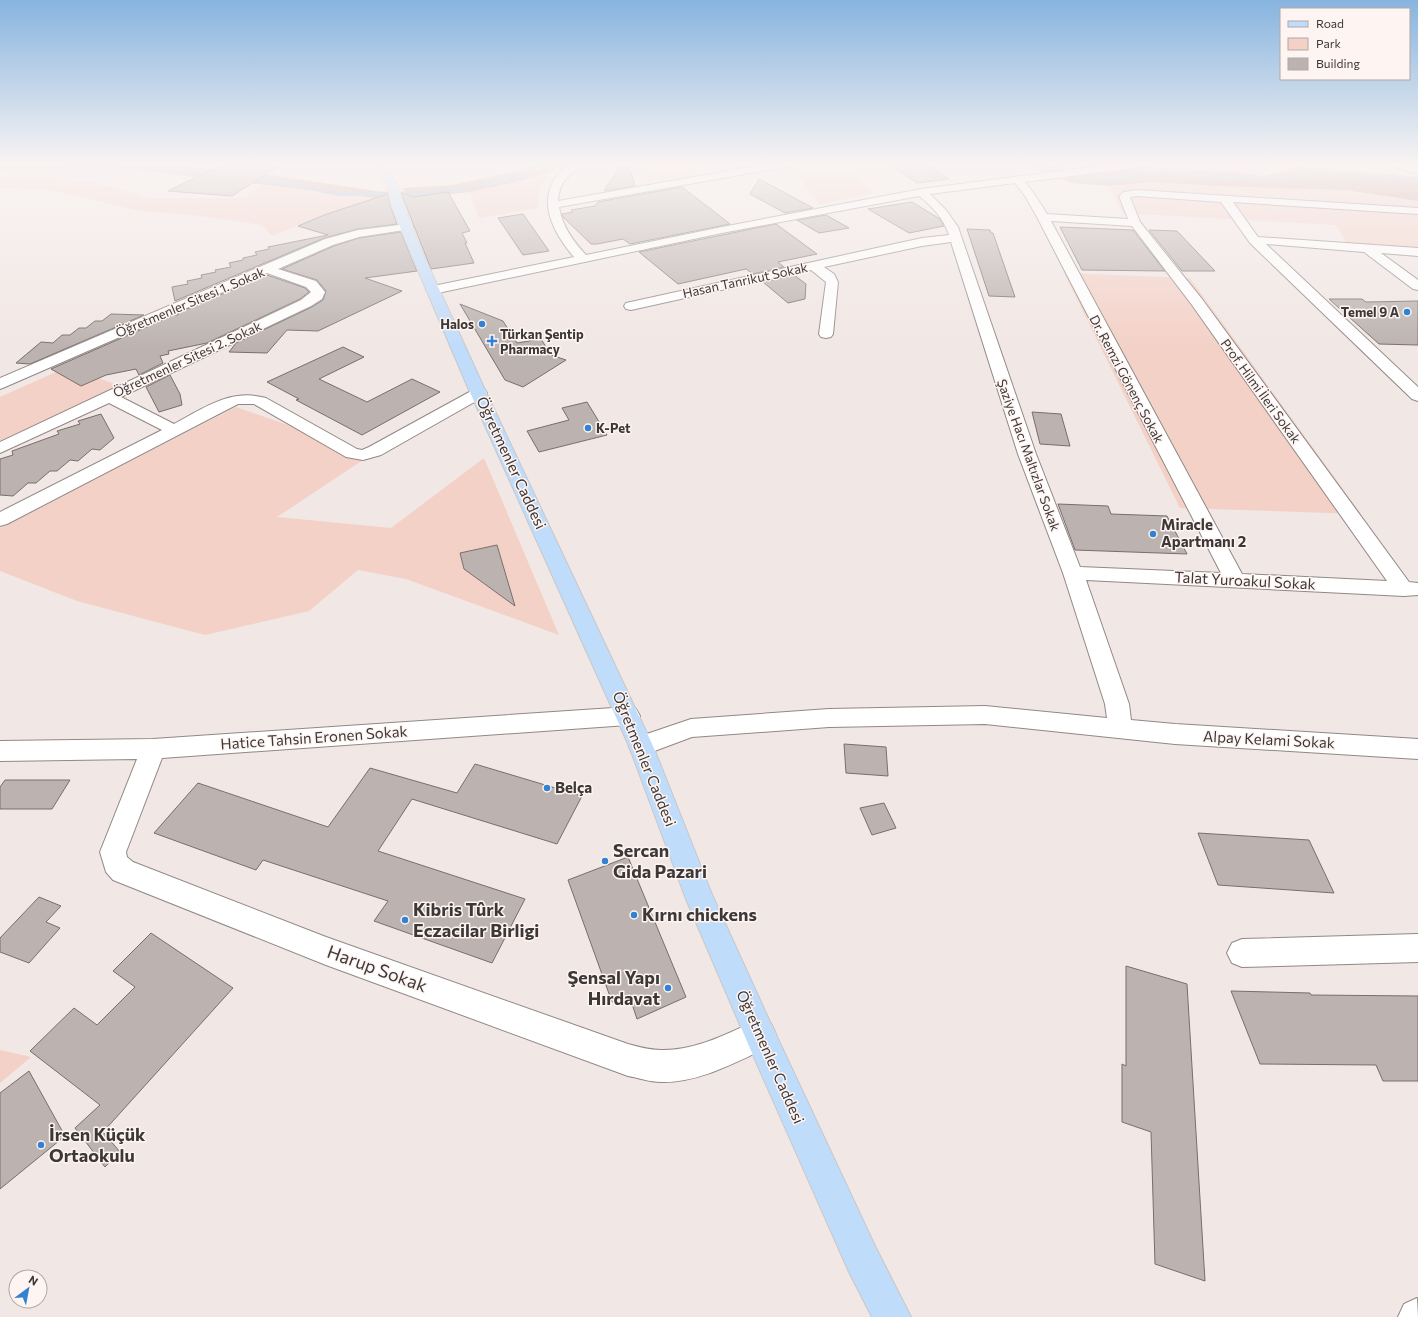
<svg xmlns="http://www.w3.org/2000/svg" width="1418" height="1317" font-family="Commissioner,sans-serif">
  <style>
    .green { fill: #f3d1c7 }
    .forest { fill: #ca9f92 }
    .lines { fill: none; stroke-linecap: round; stroke-linejoin: round }
    .stream { stroke: #97b3d1; stroke-width: 3.5 }
    .building { fill: #bcb3b0; stroke: #786f6d }
    .minor-casing { stroke: #918885; stroke-width: 2 }
    .major-casing { stroke: #c8c7c7; stroke-width: 2 }
    .minor { fill: #fff; fill-rule: evenodd }
    .major { fill: #c0dcfb; fill-rule: evenodd }
    .poi-dot { fill: #3182d2; stroke: #fef4f2; stroke-width: 1.5 }
    .labels { text-anchor: middle; stroke-width: 3; stroke-linejoin: round; paint-order: stroke }
    .far-street-label { font-size: 13px; fill: #3c3837; stroke: #fef4f2 }
    .far-poi-label { font-size: 13px; font-weight: bold; fill: #3c3837; stroke: #fef4f2; text-anchor: end }
    .street-label { font-size: 15px; fill: #3c3837; stroke: #fef4f2 }
    .poi-label { font-size: 15px; font-weight: bold; fill: #3c3837; stroke: #fef4f2; text-anchor: start }
    .near-poi-label { font-size: 18px; font-weight: bold; fill: #3c3837; stroke: #fef4f2; text-anchor: start }
    .near-street-label { font-size: 18px; fill: #3c3837; stroke: #fef4f2 }
  </style>
  <rect width="100%" height="100%" fill="#f1e7e4"/>
  <g class="green">
    <path d="M 640,163 L 688,163 L 702,173 L 647,183 Z"/>
    <path d="M 809,163 L 881,163 L 892,169 L 854,174 L 873,193 L 820,205 L 801,180 L 778,167 Z"/>
    <path d="M 1255,163 L 1401,163 L 1409,166 L 1418,167 L 1418,177 L 1298,167 L 1274,173 Z"/>
    <path d="M 58,168 L 52,179 L 99,183 L 148,198 L 244,198 L 260,185 L 375,198 L 372,201 L 322,215 L 272,236 L 262,225 L 194,215 L 141,211 L 45,189 L 0,188 L 0,175 L 18,169 Z"/>
    <path d="M 551,172 L 539,190 L 538,208 L 479,218 L 470,192 Z"/>
    <path d="M 1151,182 L 1217,186 L 1346,190 L 1418,201 L 1418,254 L 1350,249 L 1336,225 L 1123,213 L 1109,187 Z"/>
    <path d="M 1064,273 L 1190,278 L 1361,514 L 1180,508 Z"/>
    <path d="M 56,372 L 96,377 L 122,387 L 0,447 L 0,397 Z"/>
    <path d="M 236,407 L 372,454 L 277,517 L 391,528 L 484,458 L 559,635 L 406,579 L 358,570 L 309,611 L 205,635 L 77,601 L 0,571 L 0,528 Z"/>
    <path d="M 0,1050 L 31,1057 L 0,1083 Z"/>
  </g>
  <g class="forest">
    <path d="M 0,163 L 146,163 L 272,175 L 395,194 L 375,198 L 101,166 L 0,168 Z"/>
    <path d="M 532,163 L 563,163 L 551,172 L 510,183 L 470,192 L 408,198 L 403,188 L 452,185 L 522,170 Z"/>
    <path d="M 1025,163 L 1050,163 L 1061,169 L 1045,172 Z"/>
    <path d="M 1298,167 L 1418,177 L 1418,201 L 1346,190 L 1217,186 L 1151,182 L 1109,186 L 1072,183 L 1060,178 L 1123,170 L 1161,169 L 1230,171 L 1263,176 Z"/>
  </g>
  <g class="lines">
    <g class="stream">
      <path d="M 1043,163 L 1089,182 L 1147,174 L 1193,174 L 1234,178 L 1284,179 L 1317,171 L 1418,180"/>
      <path d="M 0,169 L 108,164 L 211,175"/>
      <path d="M 249,179 L 290,184 L 337,194 L 421,193 L 465,189 L 519,177 L 542,163"/>
    </g>
  </g>
  <g class="building">
    <path d="M 226,163 L 284,163 L 232,196 L 168,191 Z"/>
    <path d="M 622,163 L 628,163 L 635,186 L 604,191 Z"/>
    <path d="M 887,163 L 924,163 L 949,179 L 917,183 Z"/>
    <path d="M 759,179 L 813,208 L 785,213 L 750,194 Z"/>
    <path d="M 682,187 L 730,224 L 630,244 L 623,239 L 597,244 L 591,244 L 563,217 L 562,214 L 573,212 L 571,210 L 595,206 L 598,202 Z"/>
    <path d="M 448,192 L 470,231 L 462,233 L 467,243 L 465,243 L 474,263 L 431,269 L 401,193 L 413,197 Z"/>
    <path d="M 388,194 L 390,205 L 397,224 L 358,229 L 324,238 L 175,301 L 172,287 L 188,284 L 187,281 L 202,278 L 201,275 L 216,272 L 215,270 L 231,267 L 229,263 L 243,260 L 243,258 L 257,255 L 255,252 L 269,249 L 268,247 L 328,235 L 298,226 L 324,215 Z"/>
    <path d="M 912,202 L 940,219 L 944,226 L 909,233 L 868,209 Z"/>
    <path d="M 523,214 L 549,251 L 523,255 L 498,218 Z"/>
    <path d="M 826,215 L 849,228 L 819,233 L 797,220 Z"/>
    <path d="M 776,224 L 817,254 L 778,262 L 784,267 L 753,274 L 746,269 L 678,284 L 639,252 Z"/>
    <path d="M 1060,227 L 1133,230 L 1165,271 L 1082,270 Z"/>
    <path d="M 967,229 L 990,230 L 991,233 L 993,233 L 1015,297 L 989,296 Z"/>
    <path d="M 1149,230 L 1177,231 L 1215,271 L 1182,271 Z"/>
    <path d="M 401,232 L 417,271 L 365,278 L 402,291 L 318,331 L 287,330 L 267,353 L 229,352 L 236,343 L 312,307 L 323,300 L 326,291 L 317,280 L 282,269 L 334,246 L 359,238 Z"/>
    <path d="M 267,275 L 305,288 L 309,292 L 300,299 L 207,343 L 168,351 L 169,354 L 160,356 L 163,363 L 139,375 L 136,369 L 106,375 L 81,386 L 51,369 L 174,315 L 178,315 L 178,313 Z"/>
    <path d="M 794,275 L 806,284 L 805,299 L 788,303 L 763,282 Z"/>
    <path d="M 1329,299 L 1362,299 L 1366,302 L 1418,301 L 1418,345 L 1379,344 Z"/>
    <path d="M 460,304 L 503,321 L 517,343 L 541,339 L 551,355 L 566,360 L 523,387 L 505,380 Z"/>
    <path d="M 111,314 L 144,315 L 30,364 L 16,363 L 41,342 L 53,343 L 62,335 L 70,335 L 79,328 L 86,328 L 95,321 L 102,321 Z"/>
    <path d="M 343,347 L 364,357 L 319,379 L 367,402 L 412,379 L 440,392 L 362,435 L 296,400 L 299,399 L 267,382 Z"/>
    <path d="M 170,375 L 180,394 L 182,405 L 159,412 L 146,387 Z"/>
    <path d="M 587,402 L 607,435 L 539,452 L 527,431 L 569,420 L 562,408 Z"/>
    <path d="M 1032,412 L 1061,414 L 1070,446 L 1040,444 Z"/>
    <path d="M 101,414 L 114,438 L 100,450 L 92,449 L 78,461 L 70,460 L 57,471 L 50,471 L 36,483 L 28,483 L 13,496 L 0,495 L 0,459 L 13,455 L 12,451 L 59,434 L 57,431 L 80,424 L 78,421 Z"/>
    <path d="M 1058,504 L 1108,506 L 1111,514 L 1167,516 L 1187,554 L 1075,550 Z"/>
    <path d="M 497,545 L 515,606 L 464,569 L 460,553 Z"/>
    <path d="M 844,744 L 886,747 L 888,776 L 846,773 Z"/>
    <path d="M 475,764 L 582,796 L 557,844 L 412,799 L 378,851 L 525,899 L 492,963 L 374,921 L 388,901 L 263,860 L 256,870 L 154,833 L 198,783 L 328,827 L 370,768 L 457,793 Z"/>
    <path d="M 5,780 L 70,780 L 52,809 L 0,809 L 0,787 Z"/>
    <path d="M 884,803 L 896,828 L 872,835 L 860,808 Z"/>
    <path d="M 1198,833 L 1309,840 L 1334,893 L 1218,885 Z"/>
    <path d="M 628,857 L 686,997 L 637,1019 L 629,995 L 612,1002 L 568,880 Z"/>
    <path d="M 39,897 L 61,906 L 46,922 L 60,928 L 29,963 L 0,952 L 0,938 Z"/>
    <path d="M 151,933 L 233,988 L 103,1132 L 120,1152 L 105,1167 L 75,1128 L 100,1105 L 30,1051 L 74,1008 L 97,1025 L 135,987 L 113,971 Z"/>
    <path d="M 1126,966 L 1187,984 L 1205,1281 L 1155,1264 L 1151,1132 L 1122,1122 L 1122,1064 L 1126,1066 Z"/>
    <path d="M 1231,991 L 1310,993 L 1311,995 L 1418,996 L 1418,1081 L 1383,1081 L 1376,1065 L 1260,1064 Z"/>
    <path d="M 29,1071 L 65,1136 L 0,1189 L 0,1093 Z"/>
  </g>
  <g class="lines">
    <defs>
      <g id="minor">
        <path d="M 571,163 L 583,163 C 569,178 560,178 558,201 L 772,163 L 796,163 L 791,166 L 559,207 C 562,226 573,241 586,255 L 722,227 L 921,189 L 1124,163 L 1156,163 L 1151,166 L 1025,182 L 1035,195 L 1047,214 L 1128,219 L 1119,196 L 1124,192 L 1137,190 L 1418,208 L 1418,214 L 1233,202 L 1258,237 L 1418,248 L 1418,256 L 1381,253 L 1418,280 L 1418,290 L 1413,289 L 1364,252 L 1266,244 L 1418,387 L 1418,401 L 1412,399 L 1250,243 L 1221,202 L 1137,196 L 1130,197 L 1140,222 L 1202,299 L 1409,582 L 1418,583 L 1418,595 L 1404,596 L 1086,580 L 1129,704 L 1131,720 L 1175,724 L 1418,739 L 1418,759 L 1175,744 L 985,724 L 829,727 L 692,737 L 641,756 L 632,753 L 629,746 L 632,739 L 691,719 L 829,709 L 985,706 L 1107,718 L 1105,704 L 1063,573 L 1018,454 L 951,242 L 922,246 L 824,267 L 834,274 L 838,282 L 833,334 L 831,337 L 826,338 L 821,337 L 819,334 L 826,282 L 811,270 L 631,310 L 626,309 L 624,306 L 626,303 L 922,238 L 949,235 C 944,219 932,206 919,196 L 722,233 L 433,294 L 428,293 L 426,290 L 428,287 L 433,286 L 574,257 C 549,228 532,190 571,163 ZM 1015,183 L 1025,196 L 1037,217 L 1221,573 L 1080,567 L 1036,454 L 958,227 L 946,210 L 930,194 ZM 1051,221 L 1132,226 L 1192,305 L 1387,581 L 1242,574 Z"/>
        <path d="M 1387,163 L 1404,163 L 1418,168 L 1418,174 L 1388,165 Z"/>
        <path d="M 407,224 L 411,225 L 413,227 L 411,229 L 359,237 L 333,245 L 278,269 L 316,281 L 325,292 L 322,299 L 311,306 L 121,397 L 174,424 C 204,408 231,388 266,398 L 357,449 L 362,450 L 369,447 L 473,390 L 479,388 L 485,390 L 487,393 L 485,396 L 381,455 L 363,460 L 346,457 L 254,404 L 238,404 L 7,524 L 0,526 L 0,512 L 162,430 L 109,403 L 0,453 L 0,442 L 301,300 L 311,292 L 306,287 L 267,273 L 5,387 L 0,389 L 0,378 L 325,239 L 358,230 Z"/>
        <path d="M 628,707 L 636,709 L 640,716 L 636,723 L 628,725 L 162,758 L 126,852 L 127,857 L 133,862 L 326,937 L 628,1044 C 639,1047 650,1050 661,1050 C 696,1051 728,1033 760,1019 L 771,1024 L 776,1035 L 771,1046 C 737,1061 700,1083 661,1082 C 650,1082 639,1078 628,1076 L 326,965 L 113,880 L 106,872 L 100,852 L 137,759 L 0,761 L 0,741 L 153,739 Z"/>
        <path d="M 1418,934 L 1418,962 L 1242,967 L 1232,963 L 1227,953 L 1232,943 L 1242,939 Z"/>
        <path d="M 1417,1298 L 1418,1317 L 1398,1317 L 1404,1304 Z"/>
      </g>
      <path id="major" d="M 373,163 L 383,163 L 398,187 L 403,204 L 423,254 L 485,390 L 653,746 L 713,897 L 771,1024 L 875,1246 L 911,1317 L 872,1317 L 849,1272 L 749,1046 L 686,899 L 629,746 L 469,390 L 411,254 L 391,204 L 388,187 Z"/>
    </defs>
    <use href="#minor" class="minor-casing"/>
    <use href="#major" class="major-casing"/>
    <use href="#minor" class="minor"/>
    <use href="#major" class="major"/>
  </g>
  <linearGradient id="sky" x2="0" y2="1"><stop stop-color="#87b4df"/><stop offset="0.47" stop-color="#f9f4f3"/><stop offset="1" stop-color="#f9f4f3" stop-opacity="0"/></linearGradient>
  <rect width="1418" height="348" fill="url(#sky)"/>
  <g class="poi-dot">
    <circle cx="1407" cy="312" r="4"/>
    <circle cx="482" cy="324" r="4"/>
    <path d="M490 335h4v4h4v4h-4v4h-4v-4h-4v-4h4z"/>
    <circle cx="588" cy="428" r="4"/>
    <circle cx="1153" cy="534" r="4"/>
    <circle cx="547" cy="788" r="4"/>
    <circle cx="605" cy="861" r="4"/>
    <circle cx="634" cy="915" r="4"/>
    <circle cx="405" cy="920" r="4"/>
    <circle cx="668" cy="988" r="4"/>
    <circle cx="41" cy="1145" r="4"/>
  </g>
  <g class="labels">
    <g class="far-street-label">
      <text transform="translate(745 280) rotate(-12)" y="5">Hasan Tanrikut Sokak</text>
      <text transform="translate(190 302) rotate(-23)" y="5">Öğretmenler Sitesi 1. Sokak</text>
      <text transform="translate(187 359) rotate(-25)" y="5">Öğretmenler Sitesi 2. Sokak</text>
      <text transform="translate(1127 379) rotate(62)" y="5">Dr. Remzi Gönenç Sokak</text>
      <text transform="translate(1261 391) rotate(54)" y="5">Prof. Hilmi İleri Sokak</text>
      <text transform="translate(1029 455) rotate(70)" y="5">Şaziye Hacı Maltızlar Sokak</text>
    </g>
    <g class="far-poi-label">
      <text x="1399" y="317">Temel 9 A</text>
      <text x="474" y="329">Halos</text>
      <text x="500" y="339" text-anchor="start">Türkan Şentip<tspan x="500" dy="15">Pharmacy</tspan></text>
      <text x="596" y="433" text-anchor="start">K-Pet</text>
    </g>
    <g class="street-label">
      <text transform="translate(511 463) rotate(65)" y="5">Öğretmenler Caddesi</text>
      <text transform="translate(1245 581) rotate(3)" y="5">Talat Yuroakul Sokak</text>
      <text transform="translate(314 738) rotate(-4)" y="5">Hatice Tahsin Eronen Sokak</text>
      <text transform="translate(1269 740) rotate(3)" y="5">Alpay Kelami Sokak</text>
      <text transform="translate(644 759) rotate(68)" y="5">Öğretmenler Caddesi</text>
      <text transform="translate(770 1057) rotate(66)" y="5">Öğretmenler Caddesi</text>
    </g>
    <g class="poi-label">
      <text x="1161" y="530">Miracle<tspan x="1161" dy="17">Apartmanı 2</tspan></text>
      <text x="555" y="793">Belça</text>
    </g>
    <g class="near-poi-label">
      <text x="613" y="857">Sercan<tspan x="613" dy="21">Gida Pazari</tspan></text>
      <text x="413" y="916">Kibris Tûrk<tspan x="413" dy="21">Eczacilar Birligi</tspan></text>
      <text x="642" y="921">Kırnı chickens</text>
      <text x="660" y="984" text-anchor="end">Şensal Yapı<tspan x="660" dy="21">Hırdavat</tspan></text>
      <text x="49" y="1141">İrsen Küçük<tspan x="49" dy="21">Ortaokulu</tspan></text>
    </g>
    <g class="near-street-label">
      <text transform="translate(377 969) rotate(20)" y="6">Harup Sokak</text>
    </g>
  </g>
  <rect x="1280" y="8" width="130" height="72" fill="#fef4f2" stroke="#b0a9a7"/>
  <rect x="1288" y="21" width="20" height="6" fill="#c0dcfb" stroke="#b0a9a7"/>
  <text x="1316" y="28" font-size="12" fill="#3c3837">Road</text>
  <rect x="1288" y="38" width="20" height="12" fill="#f3d1c7" stroke="#b0a9a7"/>
  <text x="1316" y="48" font-size="12" fill="#3c3837">Park</text>
  <rect x="1288" y="58" width="20" height="12" fill="#bcb3b0" stroke="#b0a9a7"/>
  <text x="1316" y="68" font-size="12" fill="#3c3837">Building</text>
  <g transform="translate(28 1289) rotate(32)"><circle r="19" fill="#fef4f2" stroke="#b0a9a7"/>
  <path d="M0-3L7 15L0 10L-7 15Z" fill="#3182d2"/>
  <text y="-6" font-size="11" font-weight="bold" text-anchor="middle" fill="#3c3837">N</text>
  </g>
</svg>
